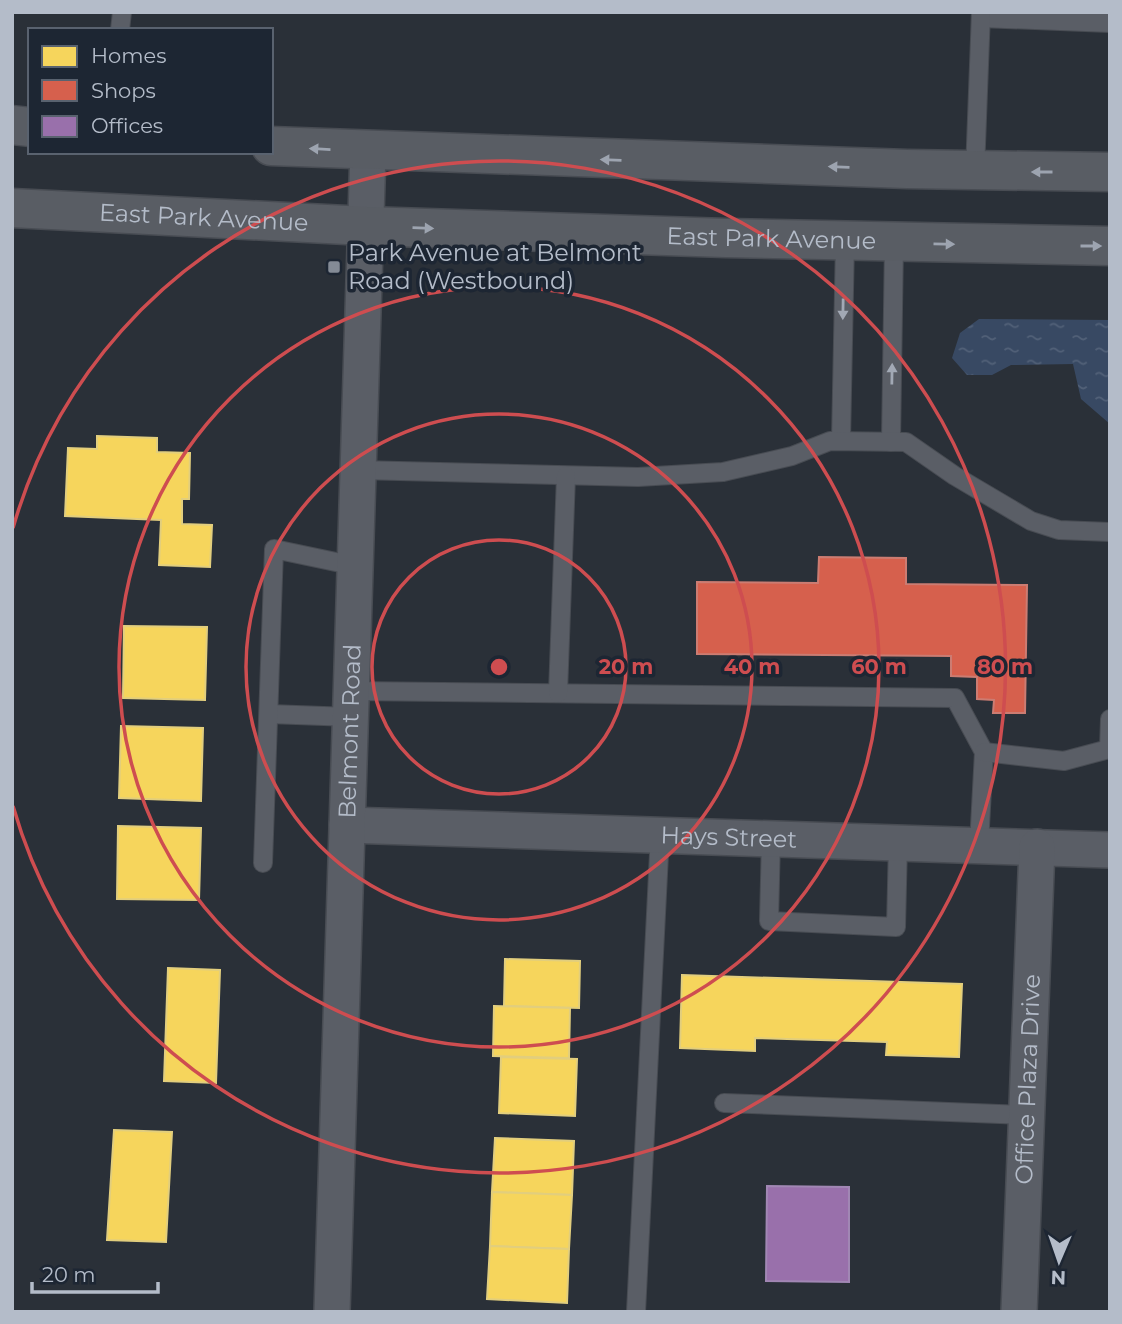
<svg xmlns="http://www.w3.org/2000/svg" width="1122" height="1324" font-family="Montserrat,sans-serif">
  <style>
    .water { fill: url(#water-ripples) }
    .homes { fill: #f6d55c; stroke: #e2ce7d; stroke-width: 2 }
    .shops { fill: #d6604d; stroke: #cc7c72; stroke-width: 2 }
    .offices { fill: #9970ab; stroke: #a187b4; stroke-width: 2 }
    .lines { fill: none; stroke-linecap: round; stroke-linejoin: round }
    .service-casing { stroke: #484c53; stroke-width: 20 }
    .minor-casing { stroke: #484c53; stroke-width: 38 }
    .secondary-casing { stroke: #484c53; stroke-width: 41 }
    .service { stroke: #5a5e66; stroke-width: 18 }
    .minor { stroke: #5a5e66; stroke-width: 35 }
    .secondary { stroke: #595d64; stroke-width: 38 }
    .oneway { fill: #9da4b0 }
    .oneway2 { fill: #a2a9b5 }
    .ring { fill: none; stroke: #ce4d50; stroke-width: 3.5 }
    .poi-dot { fill: #848b96; stroke: #1d2633; stroke-width: 2.5 }
    .labels { text-anchor: middle; stroke-width: 7; stroke-linejoin: round; paint-order: stroke }
    .street-label { font-size: 24px; fill: #b4bcc9; stroke: #1d2633 }
    .poi-label { font-size: 24px; fill: #b4bcc9; stroke: #1d2633; text-anchor: start }
    .centre { fill: #ce4d50; stroke: #1d2633; stroke-width: 3.5 }
    .ring-label { font-size: 21px; text-anchor: middle; font-weight: bold; fill: #ce4d50; stroke: #1d2633; stroke-width: 7; stroke-linejoin: round; paint-order: stroke }
  </style>
  <defs>
    <pattern id="water-ripples" width="26" height="14" patternUnits="userSpaceOnUse" patternTransform="scale(1.75)"><rect width="26" height="14" fill="#384963"/><path d="M2 4q2-2 4 0t4 0M15 11q2-2 4 0t4 0" fill="none" stroke="#526178"/></pattern>
  </defs>
  <rect width="100%" height="100%" fill="#2a3038"/>
  <path class="water" d="M 979,319 L 1110,320 L 1110,424 L 1081,399 L 1073,364 L 1011,365 L 992,375 L 967,375 L 952,358 L 960,333 Z"/>
  <g class="homes">
    <path d="M 97,436 L 157,438 L 157,452 L 190,453 L 189,499 L 182,499 L 182,524 L 212,525 L 210,567 L 159,565 L 161,520 L 65,516 L 68,448 L 97,449 Z"/>
    <path d="M 124,626 L 207,627 L 205,700 L 123,698 Z"/>
    <path d="M 121,726 L 203,728 L 201,801 L 119,798 Z"/>
    <path d="M 118,826 L 201,828 L 199,900 L 117,899 Z"/>
    <path d="M 505,959 L 580,961 L 579,1008 L 504,1006 Z"/>
    <path d="M 168,968 L 220,970 L 216,1083 L 164,1081 Z"/>
    <path d="M 682,975 L 962,984 L 959,1057 L 886,1055 L 887,1042 L 755,1038 L 755,1051 L 680,1048 Z"/>
    <path d="M 494,1006 L 570,1008 L 569,1058 L 493,1056 Z"/>
    <path d="M 501,1057 L 577,1059 L 575,1116 L 499,1113 Z"/>
    <path d="M 114,1130 L 172,1132 L 166,1242 L 107,1240 Z"/>
    <path d="M 495,1138 L 574,1141 L 572,1195 L 492,1192 Z"/>
    <path d="M 492,1192 L 572,1195 L 569,1249 L 490,1246 Z"/>
    <path d="M 490,1246 L 569,1249 L 567,1303 L 487,1299 Z"/>
  </g>
  <path class="shops" d="M 819,557 L 906,558 L 906,584 L 1027,585 L 1025,713 L 993,713 L 994,700 L 977,699 L 977,677 L 951,676 L 951,656 L 697,654 L 697,582 L 818,583 Z"/>
  <path class="offices" d="M 767,1186 L 849,1187 L 849,1282 L 766,1281 Z"/>
  <g class="lines">
    <defs>
      <g id="service">
        <path d="M 981,18 L 1110,23"/>
        <path d="M 120,30 L 122,12"/>
        <path d="M 975,171 L 981,12"/>
        <path d="M 841,441 L 845,241"/>
        <path d="M 891,442 L 894,243"/>
        <path d="M 359,470 L 638,477 L 723,472 L 792,456 L 830,441 L 906,442 L 955,476 L 1031,521 L 1059,530 L 1110,532"/>
        <path d="M 352,691 L 955,698 L 984,752 L 979,845"/>
        <path d="M 558,693 L 566,476"/>
        <path d="M 269,714 L 351,717"/>
        <path d="M 984,752 L 1064,761 L 1109,749 L 1110,719"/>
        <path d="M 771,838 L 769,921 L 896,927 L 898,842"/>
        <path d="M 263,863 L 274,549 L 355,566"/>
        <path d="M 724,1103 L 1027,1115"/>
        <path d="M 636,1312 L 660,834"/>
      </g>
      <g id="minor">
        <path id="s1" d="M 347,825 L 1110,850"/>
        <path id="s2" d="M 332,1312 L 368,151"/>
        <path id="s3" d="M 1019,1312 L 1037,847"/>
      </g>
      <g id="secondary">
        <path d="M 12,125 L 30,127"/>
        <path d="M 271,146 L 907,169 L 1110,172"/>
        <path id="s4" d="M 12,208 L 366,226 L 726,238 L 1110,246"/>
      </g>
    </defs>
    <use href="#service" class="service-casing"/>
    <use href="#minor" class="minor-casing"/>
    <use href="#secondary" class="secondary-casing"/>
    <use href="#service" class="service"/>
    <use href="#minor" class="minor"/>
    <use href="#secondary" class="secondary"/>
  </g>
  <defs><path id="oneway-solid" d="M-6-.8H1V-3.2L6.5 0L1 3.2V.8H-6Z" transform="scale(1.75)"/></defs>
  <g class="oneway">
    <use href="#oneway-solid" transform="translate(320 149) rotate(-177)"/>
    <use href="#oneway-solid" transform="translate(611 160) rotate(-178)"/>
    <use href="#oneway-solid" transform="translate(839 167) rotate(-178)"/>
    <use href="#oneway-solid" transform="translate(1042 172) rotate(-180)"/>
    <use href="#oneway-solid" transform="translate(423 228) rotate(2)"/>
    <use href="#oneway-solid" transform="translate(944 244) rotate(1)"/>
    <use href="#oneway-solid" transform="translate(1091 246)"/>
  </g>
  <g class="oneway2">
    <use href="#oneway-solid" transform="translate(843 309) rotate(91)"/>
    <use href="#oneway-solid" transform="translate(892 374) rotate(-89)"/>
  </g>
  <g class="ring">
    <circle cx="499" cy="667" r="127"/>
    <circle cx="499" cy="667" r="253"/>
    <circle cx="499" cy="667" r="380"/>
    <path d="M13 528A506 506 0 1 1 13 806"/>
  </g>
  <rect class="poi-dot" x="327" y="260" width="14" height="14" rx="3.5"/>
  <g class="labels">
    <g class="street-label">
      <text dy="8" stroke="none"><textPath href="#s4" startOffset="192">East Park Avenue</textPath></text>
      <text dy="8" stroke="none"><textPath href="#s4" startOffset="760">East Park Avenue</textPath></text>
      <text dy="8" stroke="none"><textPath href="#s2" startOffset="581">Belmont Road</textPath></text>
      <text dy="8" stroke="none"><textPath href="#s1" startOffset="382">Hays Street</textPath></text>
      <text dy="8" stroke="none"><textPath href="#s3" startOffset="233">Office Plaza Drive</textPath></text>
    </g>
    <g class="poi-label">
      <text x="348" y="261">Park Avenue at Belmont<tspan x="348" dy="28">Road (Westbound)</tspan></text>
    </g>
  </g>
  <circle cx="499" cy="667" r="10" class="centre"/>
  <g class="ring-label">
    <text x="626" y="674">20 m</text>
    <text x="752" y="674">40 m</text>
    <text x="879" y="674">60 m</text>
    <text x="1005" y="674">80 m</text>
  </g>
  <rect width="1122" height="1324" fill="none" stroke="#b4bcc9" stroke-width="28"/>
  <rect x="28" y="28" width="245" height="126" fill="#1d2633" stroke="#59626f" stroke-width="2"/>
  <rect x="42" y="46" width="35" height="21" fill="#f6d55c" stroke="#59626f" stroke-width="2"/>
  <text x="91" y="63" font-size="21" fill="#b4bcc9">Homes</text>
  <rect x="42" y="80" width="35" height="21" fill="#d6604d" stroke="#59626f" stroke-width="2"/>
  <text x="91" y="98" font-size="21" fill="#b4bcc9">Shops</text>
  <rect x="42" y="116" width="35" height="21" fill="#9970ab" stroke="#59626f" stroke-width="2"/>
  <text x="91" y="133" font-size="21" fill="#b4bcc9">Offices</text>
  <g transform="translate(1059 1261) rotate(182)" stroke="#1d2633" stroke-width="5" paint-order="stroke">
  <path d="M0-5L12 26L0 18L-12 26Z" fill="#b4bcc9"/>
  <text y="-10" font-size="19" font-weight="bold" text-anchor="middle" fill="#b4bcc9">N</text>
  </g>
  <path d="M32 1282v10h126v-10" fill="none" stroke="#b4bcc9" stroke-width="3.5"/>
  <text x="42" y="1282" font-size="21" fill="#b4bcc9" stroke="#1d2633" stroke-width="5" paint-order="stroke">20 m</text>
</svg>
